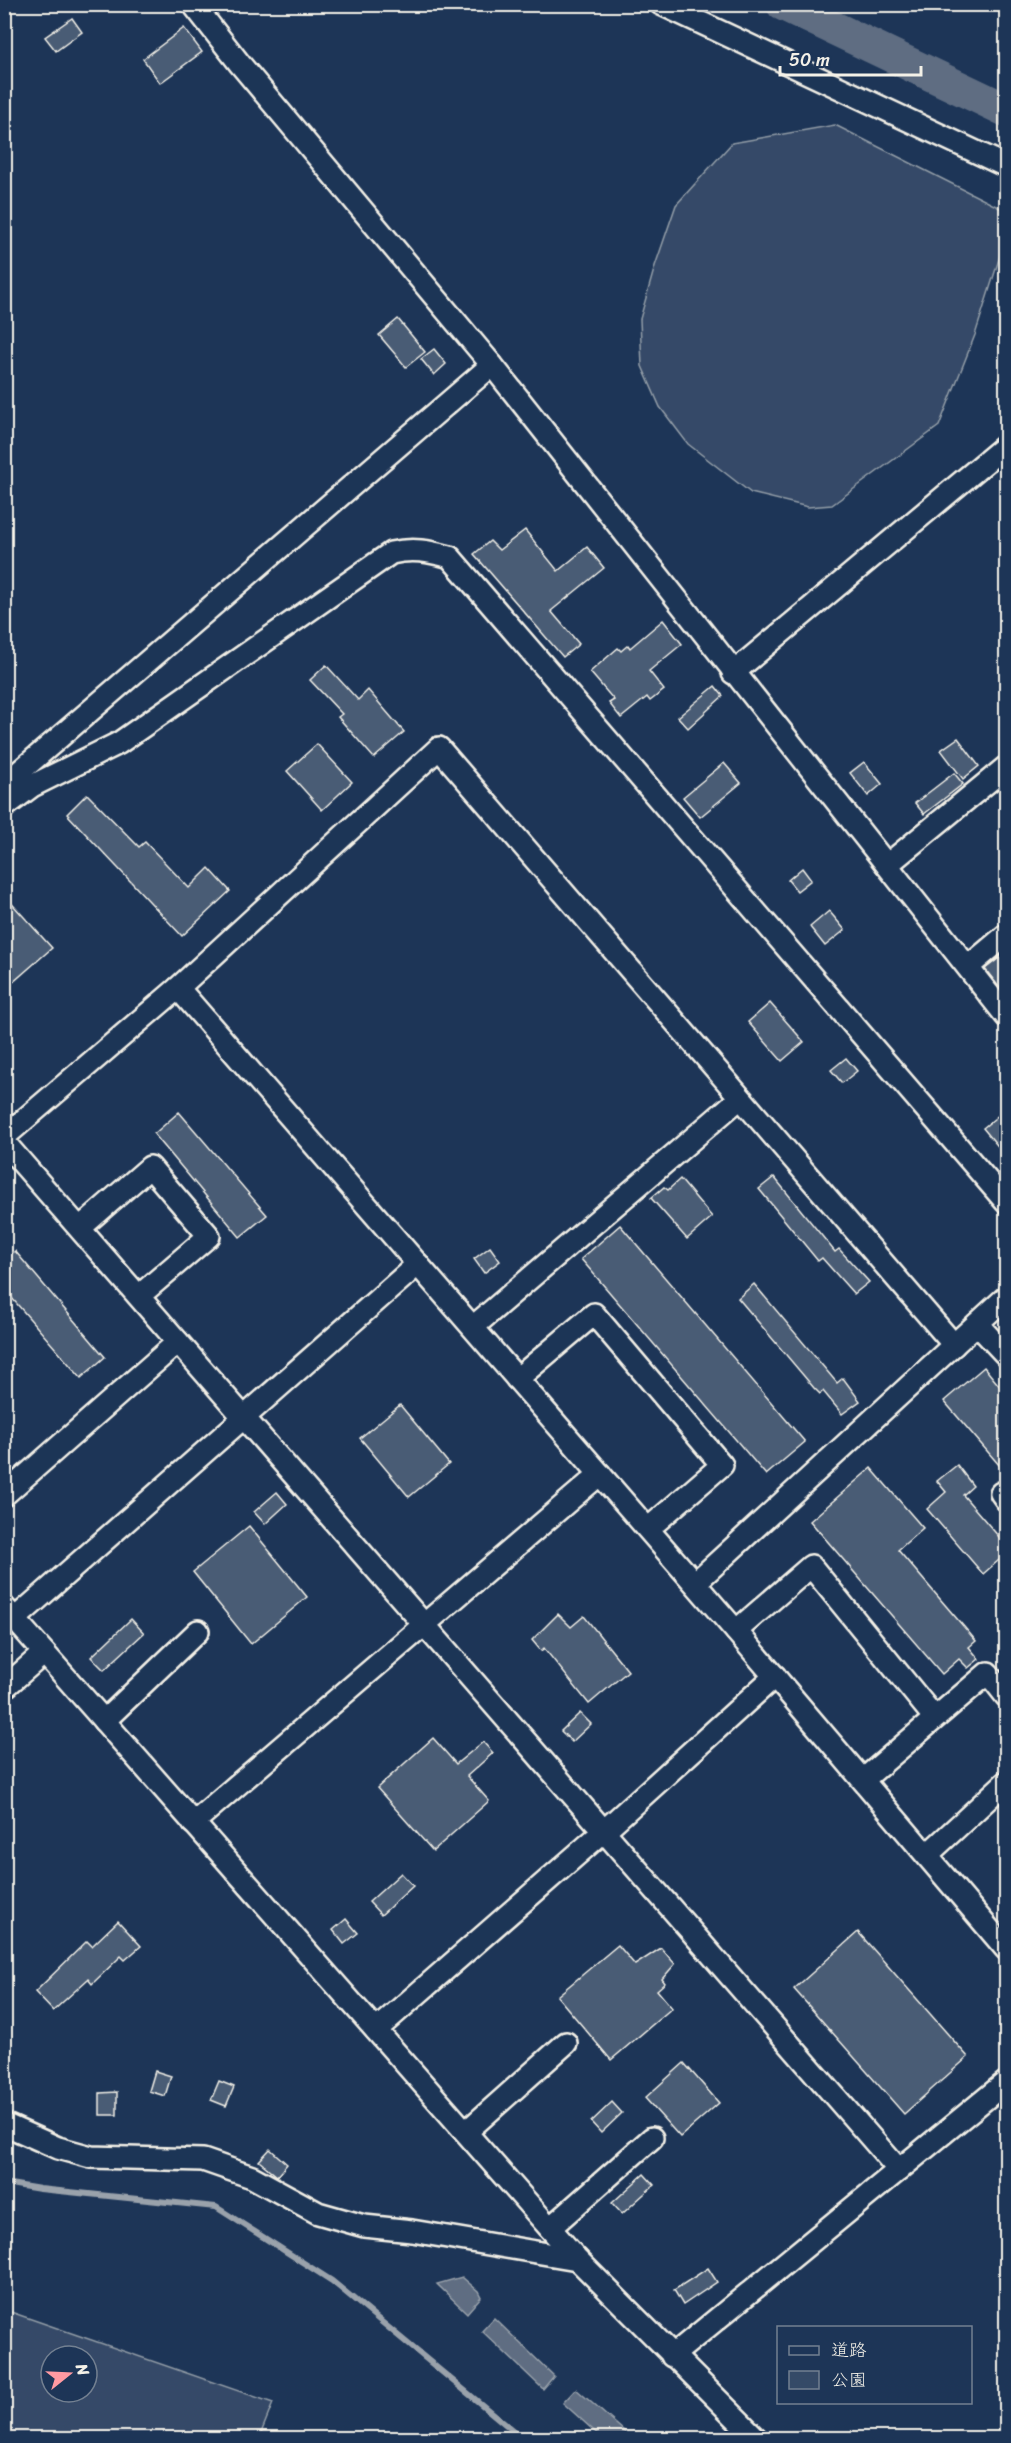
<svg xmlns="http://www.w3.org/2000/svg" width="1011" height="2443" font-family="Sriracha,'Klee One',sans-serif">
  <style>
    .green { fill: #354a67; stroke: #949ea8; stroke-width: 1.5; fill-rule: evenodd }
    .water { fill: #5e6d82; stroke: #9aa2ab; stroke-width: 1.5 }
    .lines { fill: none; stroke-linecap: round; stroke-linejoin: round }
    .stream { stroke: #9aa2ab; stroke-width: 6 }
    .river { stroke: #5e6d82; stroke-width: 34 }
    .building { fill: #485b74; stroke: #f4f1e8; stroke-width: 1.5 }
    .minor-casing { stroke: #f4f1e8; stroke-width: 26 }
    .minor { stroke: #1d3557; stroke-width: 21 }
  </style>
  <rect width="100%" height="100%" fill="#1d3557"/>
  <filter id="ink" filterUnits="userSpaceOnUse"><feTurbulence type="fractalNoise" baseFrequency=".0167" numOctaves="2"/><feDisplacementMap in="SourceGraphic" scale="12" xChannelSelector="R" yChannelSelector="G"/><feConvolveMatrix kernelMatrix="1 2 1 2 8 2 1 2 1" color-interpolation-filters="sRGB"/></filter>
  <g filter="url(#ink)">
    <g class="green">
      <path d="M 835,125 L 1006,211 L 1006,237 L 975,335 L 939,426 L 832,505 L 808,507 L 751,493 L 688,444 L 660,407 L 642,366 L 640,319 L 655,266 L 676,205 L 732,143 Z"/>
      <path d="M 5,2310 L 273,2403 L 259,2438 L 5,2438 ZM 51,2356 L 87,2356 L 87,2392 L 51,2392 Z"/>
    </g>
    <g class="water">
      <path d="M 462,2277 L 478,2291 L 481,2297 L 467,2313 L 437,2284 Z"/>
      <path d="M 494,2318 L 554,2376 L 543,2389 L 482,2331 Z"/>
      <path d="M 576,2389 L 632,2438 L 602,2438 L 563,2403 Z"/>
    </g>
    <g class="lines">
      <path class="stream" d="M 4,2183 L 40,2189 L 216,2207 L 332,2281 L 522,2438"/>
      <path class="river" d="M 783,4 L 1006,110"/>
    </g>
    <g class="building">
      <path d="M 72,18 L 82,32 L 56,51 L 45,37 Z"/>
      <path d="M 184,28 L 202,52 L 160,83 L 143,59 Z"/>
      <path d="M 398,319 L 425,352 L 406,367 L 379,335 Z"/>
      <path d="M 434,349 L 446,364 L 434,375 L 421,359 Z"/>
      <path d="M 525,530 L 558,571 L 587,547 L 604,568 L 551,611 L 579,644 L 563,657 L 474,554 L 490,541 L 499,550 Z"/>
      <path d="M 663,620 L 682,644 L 649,671 L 664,690 L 650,701 L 647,697 L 621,718 L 609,703 L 614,700 L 590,672 L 618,648 L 621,651 L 628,645 L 630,648 Z"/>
      <path d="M 326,665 L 358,700 L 368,690 L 404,732 L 374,758 L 338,717 L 342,714 L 310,680 Z"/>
      <path d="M 715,686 L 723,696 L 688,728 L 678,717 Z"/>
      <path d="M 958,738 L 979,766 L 963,779 L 941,750 Z"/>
      <path d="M 317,744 L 352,782 L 322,810 L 287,771 Z"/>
      <path d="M 864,762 L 882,784 L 868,796 L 850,773 Z"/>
      <path d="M 724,763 L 741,783 L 700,817 L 683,797 Z"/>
      <path d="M 954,773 L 963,784 L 924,814 L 915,803 Z"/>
      <path d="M 87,794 L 139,847 L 145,842 L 189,888 L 209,868 L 230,891 L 182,936 L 67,814 Z"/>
      <path d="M 802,868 L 811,880 L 797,891 L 788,880 Z"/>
      <path d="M 4,895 L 52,948 L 4,990 Z"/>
      <path d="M 829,911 L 845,930 L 825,946 L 810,927 Z"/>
      <path d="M 1006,953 L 1006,996 L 985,969 Z"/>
      <path d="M 770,1003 L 804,1042 L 782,1061 L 748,1022 Z"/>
      <path d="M 846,1058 L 857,1071 L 842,1083 L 831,1070 Z"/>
      <path d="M 1006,1109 L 1006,1156 L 983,1128 Z"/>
      <path d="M 179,1112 L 267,1215 L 240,1237 L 154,1134 Z"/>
      <path d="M 774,1177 L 835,1252 L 839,1249 L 869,1282 L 854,1294 L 822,1258 L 818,1261 L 759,1189 Z"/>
      <path d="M 680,1179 L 712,1217 L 687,1239 L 651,1198 L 664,1187 L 668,1190 Z"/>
      <path d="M 620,1225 L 805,1442 L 766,1475 L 581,1259 Z"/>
      <path d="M 490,1247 L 500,1261 L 484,1273 L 474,1259 Z"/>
      <path d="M 15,1251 L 105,1357 L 81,1378 L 4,1289 L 4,1260 Z"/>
      <path d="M 754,1284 L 837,1383 L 843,1378 L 860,1401 L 842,1414 L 823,1391 L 820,1394 L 814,1388 L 738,1298 Z"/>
      <path d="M 984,1367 L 1006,1394 L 1006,1473 L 944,1401 Z"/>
      <path d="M 400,1405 L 449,1464 L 409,1497 L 360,1438 Z"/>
      <path d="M 957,1465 L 973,1486 L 963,1495 L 1006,1545 L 1006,1554 L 983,1574 L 927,1509 L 946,1492 L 937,1481 Z"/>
      <path d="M 871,1468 L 923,1528 L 898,1550 L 976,1641 L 969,1647 L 979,1659 L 968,1668 L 959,1659 L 942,1674 L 810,1521 Z"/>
      <path d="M 277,1492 L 287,1504 L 265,1524 L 254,1512 Z"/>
      <path d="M 249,1526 L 307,1597 L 251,1644 L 193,1572 Z"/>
      <path d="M 558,1614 L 571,1627 L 584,1616 L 628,1671 L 589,1704 L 544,1648 L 541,1651 L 532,1640 Z"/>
      <path d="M 131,1619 L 144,1633 L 104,1670 L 91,1657 Z"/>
      <path d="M 580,1713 L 591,1724 L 572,1742 L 561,1731 Z"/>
      <path d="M 433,1738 L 456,1764 L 483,1742 L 493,1753 L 467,1776 L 489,1801 L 433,1851 L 377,1788 Z"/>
      <path d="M 401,1873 L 413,1886 L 381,1915 L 369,1902 Z"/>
      <path d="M 346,1919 L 358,1933 L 344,1944 L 333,1930 Z"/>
      <path d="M 118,1921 L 141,1946 L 125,1960 L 121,1956 L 92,1984 L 88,1979 L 53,2011 L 35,1992 L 87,1941 L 92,1946 Z"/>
      <path d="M 858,1932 L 968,2057 L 904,2114 L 794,1989 Z"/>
      <path d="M 618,1945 L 635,1965 L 661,1948 L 675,1964 L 662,1979 L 665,1983 L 657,1990 L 672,2008 L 611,2060 L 557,1996 Z"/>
      <path d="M 684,2063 L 719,2103 L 680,2137 L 645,2098 Z"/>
      <path d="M 155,2071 L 171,2076 L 165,2096 L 149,2091 Z"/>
      <path d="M 219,2081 L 234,2087 L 226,2106 L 211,2100 Z"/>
      <path d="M 117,2092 L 117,2115 L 100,2115 L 100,2093 Z"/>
      <path d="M 612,2102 L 622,2113 L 601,2133 L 591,2122 Z"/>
      <path d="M 270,2149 L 287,2164 L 277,2176 L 259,2161 Z"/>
      <path d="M 644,2174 L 654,2185 L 622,2214 L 612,2203 Z"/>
      <path d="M 708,2268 L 717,2282 L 683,2305 L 674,2290 Z"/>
    </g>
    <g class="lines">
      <defs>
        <g id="minor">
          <path d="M 193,4 L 240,64 L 492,365 L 1006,1016"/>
          <path d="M 661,4 L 1006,166"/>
          <path d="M 733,673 L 1006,445"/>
          <path d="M 4,785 L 492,365"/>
          <path d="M 4,807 L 32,786 L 119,743 L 391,553 C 413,548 429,551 450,557 L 1006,1202"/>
          <path d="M 887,865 L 1006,767"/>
          <path d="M 968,967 L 1006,935"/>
          <path d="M 178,988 L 736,1631 L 1006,1949"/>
          <path d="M 4,1137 L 178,988 L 439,748 L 954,1345"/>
          <path d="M 4,1142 L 899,2170"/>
          <path d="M 80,1228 L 150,1167 L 209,1236 L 139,1296"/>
          <path d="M 977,1324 L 1006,1355"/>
          <path d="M 473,1327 L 739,1099"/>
          <path d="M 517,1379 L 594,1314 L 722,1465 L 648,1529"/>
          <path d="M 1001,1493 L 1006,1500"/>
          <path d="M 4,1495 L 178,1342"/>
          <path d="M 695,1583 L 1006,1297"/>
          <path d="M 4,1607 L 577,2259 L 756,2438"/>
          <path d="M 15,1619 L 418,1264"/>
          <path d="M 736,1631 L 811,1566 L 934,1717"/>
          <path d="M 4,1688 L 44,1653"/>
          <path d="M 104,1721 L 198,1631"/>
          <path d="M 863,1780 L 988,1673 L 1006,1696"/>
          <path d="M 193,1823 L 600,1474"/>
          <path d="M 927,1855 L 1006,1782"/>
          <path d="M 376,2030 L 604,1831 L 775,1676"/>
          <path d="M 4,2124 L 58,2148 L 91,2157 L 203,2160 L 252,2177 L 318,2213 L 364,2226 L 412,2231 L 577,2259"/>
          <path d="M 466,2132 L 566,2043"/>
          <path d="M 550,2228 L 652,2138"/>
          <path d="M 672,2356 L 1006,2082"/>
        </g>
      </defs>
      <use href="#minor" class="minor-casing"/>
      <use href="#minor" class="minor"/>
    </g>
  </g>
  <rect width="1011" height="2443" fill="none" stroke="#1d3557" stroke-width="24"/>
  <rect x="12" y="12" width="987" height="2419" fill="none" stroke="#f4f1e8" stroke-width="2" filter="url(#ink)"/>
  <rect x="777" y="2326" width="195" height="78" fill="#1d3557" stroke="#738091" stroke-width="1.5"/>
  <rect x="789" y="2346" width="30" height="9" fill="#1d3557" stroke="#738091" stroke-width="1.5"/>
  <text x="831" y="2356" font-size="18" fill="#f4f1e8">道路</text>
  <rect x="789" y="2371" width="30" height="18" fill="#354a67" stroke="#738091" stroke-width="1.5"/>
  <text x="831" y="2386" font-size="18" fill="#f4f1e8">公園</text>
  <g transform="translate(69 2374) rotate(72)"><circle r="28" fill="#1d3557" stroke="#738091" stroke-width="1.5"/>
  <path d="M0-4.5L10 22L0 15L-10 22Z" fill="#ff9aa2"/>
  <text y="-9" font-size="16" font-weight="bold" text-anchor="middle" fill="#f4f1e8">N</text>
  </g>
  <path d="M780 66v9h141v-9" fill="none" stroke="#f4f1e8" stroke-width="3"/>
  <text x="789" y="66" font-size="18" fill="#f4f1e8" stroke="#1d3557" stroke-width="4.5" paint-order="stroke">50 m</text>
</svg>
